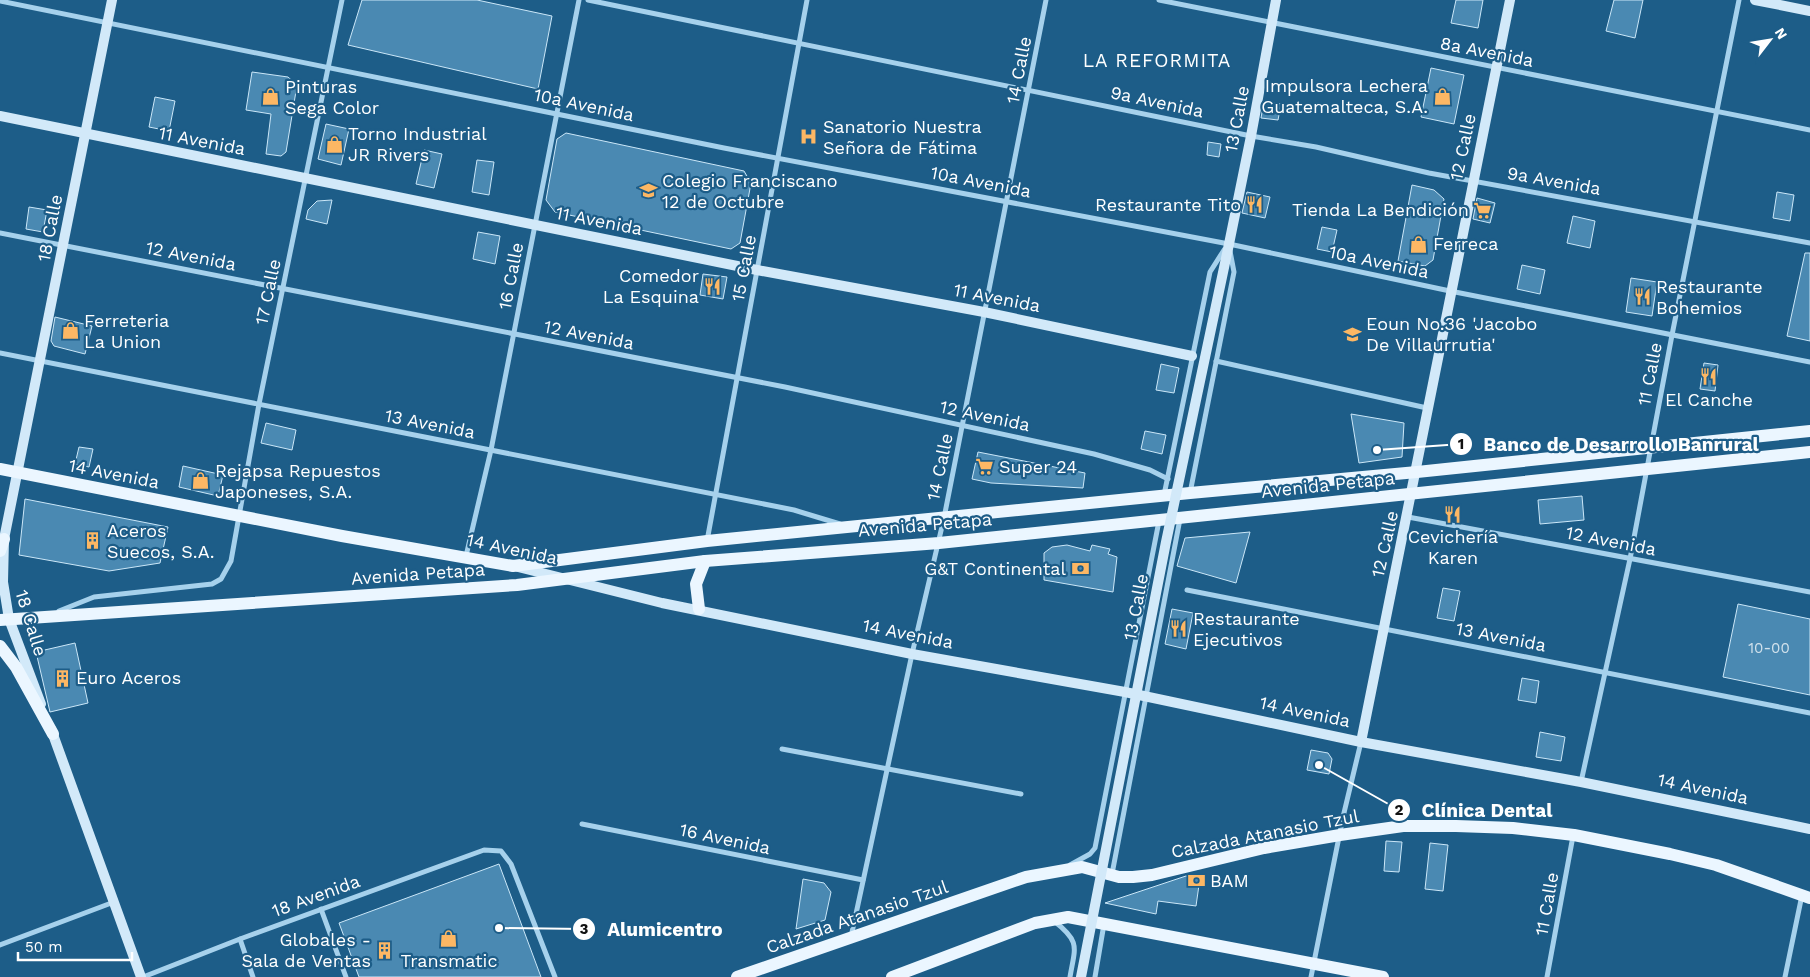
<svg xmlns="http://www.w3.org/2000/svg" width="1810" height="977" font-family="'Work Sans',sans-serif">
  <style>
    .building { fill: #4a89b2; stroke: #cbe7f8 }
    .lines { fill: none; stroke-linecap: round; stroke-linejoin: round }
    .street { stroke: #a6d1ec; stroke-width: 5 }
    .secondary { stroke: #d2e9f9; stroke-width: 10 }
    .primary { stroke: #ebf6ff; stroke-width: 12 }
    .secondary-bridge { stroke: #d2e9f9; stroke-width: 10 }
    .labels { text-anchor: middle; stroke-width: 4.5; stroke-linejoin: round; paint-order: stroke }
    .number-label { font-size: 15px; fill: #d2e2ec }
    .street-label { font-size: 18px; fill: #fff; stroke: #1d5d88 }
    .poi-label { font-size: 18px; fill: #fff; stroke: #1d5d88; text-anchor: start }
    .neighbourhood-label { font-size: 19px; letter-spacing: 1px; fill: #fff; stroke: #1d5d88 }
    .leader { fill: none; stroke: #fff; stroke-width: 2 }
    .callout-dot { fill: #fff; stroke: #1d5d88; stroke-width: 2 }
    .mark-label { font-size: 15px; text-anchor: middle; font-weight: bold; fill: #111 }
    .callout-label { font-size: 19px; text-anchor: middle; font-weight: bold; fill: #fff; stroke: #1d5d88; stroke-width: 4.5; stroke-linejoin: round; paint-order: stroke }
  </style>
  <rect width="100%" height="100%" fill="#1d5d88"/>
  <g class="building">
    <path d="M 362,0 L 477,0 L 552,16 L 538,89 L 348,45 Z"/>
    <path d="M 1456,0 L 1483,0 L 1478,28 L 1451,23 Z"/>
    <path d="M 1614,0 L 1643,0 L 1635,38 L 1606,31 Z"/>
    <path d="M 1431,68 L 1464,75 L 1454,124 L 1421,117 Z"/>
    <path d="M 252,72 L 288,77 L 297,85 L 286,152 L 281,156 L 266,154 L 271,114 L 246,110 Z"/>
    <path d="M 155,97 L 175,101 L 169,131 L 149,127 Z"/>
    <path d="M 1264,101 L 1281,104 L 1278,120 L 1261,118 Z"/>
    <path d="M 326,124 L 349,129 L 341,165 L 318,159 Z"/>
    <path d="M 566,133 L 744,171 L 751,183 L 740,243 L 731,249 L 555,212 L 546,200 L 557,139 Z"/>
    <path d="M 1208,142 L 1221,144 L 1219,157 L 1207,155 Z"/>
    <path d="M 424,150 L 442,154 L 434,188 L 416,184 Z"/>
    <path d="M 477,160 L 494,162 L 489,195 L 472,192 Z"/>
    <path d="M 1412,185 L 1434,190 L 1444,199 L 1433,260 L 1425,266 L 1398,261 Z"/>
    <path d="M 1247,192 L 1270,197 L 1265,218 L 1242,213 Z"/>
    <path d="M 1777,192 L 1794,195 L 1790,221 L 1773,218 Z"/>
    <path d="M 1477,198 L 1495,203 L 1490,223 L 1473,219 Z"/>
    <path d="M 332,200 L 327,224 L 306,219 L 308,210 L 317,201 Z"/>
    <path d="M 29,207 L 47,210 L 43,232 L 26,229 Z"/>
    <path d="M 1573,216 L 1595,221 L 1590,248 L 1567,243 Z"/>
    <path d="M 1322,227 L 1337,230 L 1332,252 L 1317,249 Z"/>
    <path d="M 478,232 L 500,236 L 495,264 L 473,259 Z"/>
    <path d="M 1805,253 L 1810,253 L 1810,341 L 1787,336 Z"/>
    <path d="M 1522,265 L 1545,270 L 1540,294 L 1517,289 Z"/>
    <path d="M 703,274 L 727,277 L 723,299 L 700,295 Z"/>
    <path d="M 1631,278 L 1657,282 L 1652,316 L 1626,312 Z"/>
    <path d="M 55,317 L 92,326 L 85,354 L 54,346 L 51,341 Z"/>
    <path d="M 1704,363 L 1718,365 L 1715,391 L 1700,389 Z"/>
    <path d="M 1161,364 L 1179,368 L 1174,393 L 1156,390 Z"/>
    <path d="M 1351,414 L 1404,423 L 1402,457 L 1359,463 Z"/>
    <path d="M 266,423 L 296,430 L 292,450 L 261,443 Z"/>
    <path d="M 1145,431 L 1166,435 L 1162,454 L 1141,449 Z"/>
    <path d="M 79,447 L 93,449 L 89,467 L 75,464 Z"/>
    <path d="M 978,452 L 1085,473 L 1083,488 L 991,483 L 972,479 Z"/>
    <path d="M 183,466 L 223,475 L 218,496 L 179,487 Z"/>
    <path d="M 1582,496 L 1584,520 L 1540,524 L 1538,500 Z"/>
    <path d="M 25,499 L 168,527 L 160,563 L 109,571 L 19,555 Z"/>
    <path d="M 1250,532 L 1236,583 L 1177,566 L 1185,538 Z"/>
    <path d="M 1067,545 L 1090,551 L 1092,545 L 1110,549 L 1108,554 L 1117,557 L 1113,592 L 1044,580 L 1044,553 L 1052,547 Z"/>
    <path d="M 1443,588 L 1460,591 L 1454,621 L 1437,618 Z"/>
    <path d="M 1738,604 L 1810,619 L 1810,695 L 1723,677 Z"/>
    <path d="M 1172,609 L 1193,613 L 1186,649 L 1165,644 Z"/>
    <path d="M 75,643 L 88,703 L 50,712 L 36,652 Z"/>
    <path d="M 1522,678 L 1539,681 L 1536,703 L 1518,700 Z"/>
    <path d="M 1540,732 L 1565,737 L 1561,761 L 1536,757 Z"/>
    <path d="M 1311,750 L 1328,753 L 1332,759 L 1329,774 L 1307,770 Z"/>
    <path d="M 1386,841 L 1402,842 L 1399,872 L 1384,871 Z"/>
    <path d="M 1430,843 L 1448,845 L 1443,891 L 1425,889 Z"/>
    <path d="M 499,864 L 541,977 L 359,977 L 339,923 Z"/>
    <path d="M 1186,876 L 1200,878 L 1196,906 L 1158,901 L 1156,914 L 1105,903 Z"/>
    <path d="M 803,879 L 824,883 L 831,892 L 825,920 L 796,929 Z"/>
  </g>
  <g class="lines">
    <g class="street">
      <path d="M 588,0 L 1251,136 L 1316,147 L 1429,173 L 1810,243"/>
      <path d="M 1159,0 L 1810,130"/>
      <path d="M 0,1 L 724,148 L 1229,244 L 1450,291 L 1810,362"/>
      <path d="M 0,233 L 785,387 L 1094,454 L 1150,470 L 1168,479"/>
      <path d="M 0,353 L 794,510 L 840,524"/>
      <path d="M 1216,361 L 1427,408"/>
      <path d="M 1190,493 L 1234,272 L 1230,251"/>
      <path d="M 1164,495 L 1210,272 L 1224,250"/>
      <path d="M 1408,517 L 1810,592"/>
      <path d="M 707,541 L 807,0"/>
      <path d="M 466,556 L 491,450 L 579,0"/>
      <path d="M 1187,590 L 1810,713"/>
      <path d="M 59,611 L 94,597 L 212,584 L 221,579 L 231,561 L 259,404 L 342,0"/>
      <path d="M 782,749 L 1021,794"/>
      <path d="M 1581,782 L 1630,559 L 1672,335 L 1739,0"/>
      <path d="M 582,824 L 863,880"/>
      <path d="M 1070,865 L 1090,854 L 1095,848 L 1159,521"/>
      <path d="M 1112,874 L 1180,519"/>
      <path d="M 321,909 L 346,977"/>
      <path d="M 1054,921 C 1081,942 1075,947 1070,977"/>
      <path d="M 851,937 L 912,654 L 944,518 L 1046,0"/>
      <path d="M 240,939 L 253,977"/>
      <path d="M 0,945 L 114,902"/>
      <path d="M 143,977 L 240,939 L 484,850 L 501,851 L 511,864 L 555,977"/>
      <path d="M 1095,977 L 1104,924"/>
      <path d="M 1311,977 L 1343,817 L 1361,742"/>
      <path d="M 1547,977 L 1573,836"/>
      <path d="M 1785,977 L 1802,895"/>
    </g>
    <g class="secondary">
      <path d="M 1755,0 L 1810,11"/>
      <path d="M 0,116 L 757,270 L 984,312 L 1192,356"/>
      <path d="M 1229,244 L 1251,136 L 1276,0"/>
      <path d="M 518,567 L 662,603 L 912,654 L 1125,692 L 1361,742 L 1581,782 L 1810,829"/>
      <path d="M 41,704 L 9,619 L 3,582 L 4,539 L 112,0"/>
      <path d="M 51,729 L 141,977"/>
      <path d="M 1361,742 L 1510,0"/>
    </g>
    <g class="primary">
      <path d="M 0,469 L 342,536 L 513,566 L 707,541 L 1190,493 L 1417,472 L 1810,431"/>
      <path d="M 0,551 L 4,539"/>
      <path d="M 699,609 L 696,584 L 705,561"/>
      <path d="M 0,620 L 517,585 L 705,561 L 939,543 L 1810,452"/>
      <path d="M 0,646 L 16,667 L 53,734"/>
      <path d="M 737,977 L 1026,877 L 1082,867 L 1119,877 L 1133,877 L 1152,875 L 1264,848 L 1340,835 L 1403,826 L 1456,826 L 1513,828 L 1574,835 L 1670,854 L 1716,865 L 1810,898"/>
      <path d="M 892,977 L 1035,923 L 1068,917 L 1383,977"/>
    </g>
    <path class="secondary-bridge" d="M 1081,977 L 1166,542 L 1229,244"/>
  </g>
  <defs>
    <symbol id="shop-bare" viewBox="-9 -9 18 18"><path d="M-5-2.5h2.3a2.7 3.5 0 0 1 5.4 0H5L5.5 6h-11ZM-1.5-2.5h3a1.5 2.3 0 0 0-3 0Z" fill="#fcb764" stroke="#1d5d88" stroke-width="2.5" paint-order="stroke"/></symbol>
    <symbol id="hospital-bare" viewBox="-9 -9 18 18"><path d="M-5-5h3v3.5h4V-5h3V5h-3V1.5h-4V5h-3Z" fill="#fcb764" stroke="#1d5d88" stroke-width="2.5" paint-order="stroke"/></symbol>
    <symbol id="school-bare" viewBox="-9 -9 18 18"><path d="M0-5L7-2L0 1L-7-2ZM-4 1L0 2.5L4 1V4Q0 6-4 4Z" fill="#fcb764" stroke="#1d5d88" stroke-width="2.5" paint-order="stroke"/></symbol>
    <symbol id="restaurant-bare" viewBox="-9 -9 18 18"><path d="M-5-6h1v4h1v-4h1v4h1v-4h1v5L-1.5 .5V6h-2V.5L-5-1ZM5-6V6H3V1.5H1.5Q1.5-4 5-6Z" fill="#fcb764" stroke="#1d5d88" stroke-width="2.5" paint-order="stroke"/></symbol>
    <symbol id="supermarket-bare" viewBox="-9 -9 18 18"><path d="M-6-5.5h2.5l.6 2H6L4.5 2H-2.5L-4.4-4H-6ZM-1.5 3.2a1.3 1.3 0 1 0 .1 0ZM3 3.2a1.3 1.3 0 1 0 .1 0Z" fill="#fcb764" stroke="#1d5d88" stroke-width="2.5" paint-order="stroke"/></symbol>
    <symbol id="building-bare" viewBox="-9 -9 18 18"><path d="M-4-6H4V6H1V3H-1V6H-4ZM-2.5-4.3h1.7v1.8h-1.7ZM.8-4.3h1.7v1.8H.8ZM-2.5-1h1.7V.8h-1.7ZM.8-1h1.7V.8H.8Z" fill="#fcb764" stroke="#1d5d88" stroke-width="2.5" paint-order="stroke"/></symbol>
    <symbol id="bank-bare" viewBox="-9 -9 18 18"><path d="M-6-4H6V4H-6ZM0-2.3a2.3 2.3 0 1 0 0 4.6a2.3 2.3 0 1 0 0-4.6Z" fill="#fcb764" stroke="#1d5d88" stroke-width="2.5" paint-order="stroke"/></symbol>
  </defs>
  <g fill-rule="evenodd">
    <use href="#shop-bare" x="1430" y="84" width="25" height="25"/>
    <use href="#shop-bare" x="258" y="84" width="25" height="25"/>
    <use href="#hospital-bare" x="796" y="124" width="25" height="25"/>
    <use href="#shop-bare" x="322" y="132" width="25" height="25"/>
    <use href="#school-bare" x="636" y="178" width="25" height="25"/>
    <use href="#restaurant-bare" x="1242" y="192" width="25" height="25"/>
    <use href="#supermarket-bare" x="1470" y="198" width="25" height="25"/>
    <use href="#shop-bare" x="1406" y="232" width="25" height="25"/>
    <use href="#restaurant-bare" x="700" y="274" width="25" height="25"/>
    <use href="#restaurant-bare" x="1630" y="284" width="25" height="25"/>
    <use href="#shop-bare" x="58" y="318" width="25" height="25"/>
    <use href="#school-bare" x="1340" y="322" width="25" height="25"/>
    <use href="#restaurant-bare" x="1696" y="364" width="25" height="25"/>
    <use href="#supermarket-bare" x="972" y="454" width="25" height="25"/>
    <use href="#shop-bare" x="188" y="468" width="25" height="25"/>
    <use href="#restaurant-bare" x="1440" y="502" width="25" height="25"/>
    <use href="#building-bare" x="80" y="528" width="25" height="25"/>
    <use href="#bank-bare" x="1068" y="556" width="25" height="25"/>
    <use href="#restaurant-bare" x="1166" y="616" width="25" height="25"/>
    <use href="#building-bare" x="50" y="666" width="25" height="25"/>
    <use href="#bank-bare" x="1184" y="868" width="25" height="25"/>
    <use href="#shop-bare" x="436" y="926" width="25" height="25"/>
    <use href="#building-bare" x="372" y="938" width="25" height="25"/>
  </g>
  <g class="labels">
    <g class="number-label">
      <text x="1769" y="653">10-00</text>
    </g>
    <g class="street-label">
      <text transform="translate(1487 52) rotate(11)" y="6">8a Avenida</text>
      <text transform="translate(1019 70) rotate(-79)" y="6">14 Calle</text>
      <text transform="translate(1157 102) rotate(12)" y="6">9a Avenida</text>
      <text transform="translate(584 105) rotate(12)" y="6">10a Avenida</text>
      <text transform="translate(1237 119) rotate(-79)" y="6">13 Calle</text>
      <text transform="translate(202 141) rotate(11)" y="6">11 Avenida</text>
      <text transform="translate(1463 147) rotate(-78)" y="6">12 Calle</text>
      <text transform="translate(1554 181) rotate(10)" y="6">9a Avenida</text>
      <text transform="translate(981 182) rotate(11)" y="6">10a Avenida</text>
      <text transform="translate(599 221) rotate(11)" y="6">11 Avenida</text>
      <text transform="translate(50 228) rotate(-79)" y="6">18 Calle</text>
      <text transform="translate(191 256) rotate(11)" y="6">12 Avenida</text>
      <text transform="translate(1379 262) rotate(12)" y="6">10a Avenida</text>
      <text transform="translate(744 268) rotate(-79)" y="6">15 Calle</text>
      <text transform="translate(511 276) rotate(-79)" y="6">16 Calle</text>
      <text transform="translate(268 292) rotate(-78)" y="6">17 Calle</text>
      <text transform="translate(997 298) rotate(11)" y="6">11 Avenida</text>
      <text transform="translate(589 335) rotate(11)" y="6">12 Avenida</text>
      <text transform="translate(1650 374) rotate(-79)" y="6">11 Calle</text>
      <text transform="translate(985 416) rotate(12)" y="6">12 Avenida</text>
      <text transform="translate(430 424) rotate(11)" y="6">13 Avenida</text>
      <text transform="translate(940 467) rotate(-78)" y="6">14 Calle</text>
      <text transform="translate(114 474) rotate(11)" y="6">14 Avenida</text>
      <text transform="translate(1328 485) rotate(-6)" y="6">Avenida Petapa</text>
      <text transform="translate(925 525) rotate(-5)" y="6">Avenida Petapa</text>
      <text transform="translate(1611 541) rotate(11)" y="6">12 Avenida</text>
      <text transform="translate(1385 544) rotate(-77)" y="6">12 Calle</text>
      <text transform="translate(512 549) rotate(12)" y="6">14 Avenida</text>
      <text transform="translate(418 574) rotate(-4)" y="6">Avenida Petapa</text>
      <text transform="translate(1136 607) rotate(-79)" y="6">13 Calle</text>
      <text transform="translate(31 623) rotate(73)" y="6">18 Calle</text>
      <text transform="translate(908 634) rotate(11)" y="6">14 Avenida</text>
      <text transform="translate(1501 637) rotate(11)" y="6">13 Avenida</text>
      <text transform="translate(1305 712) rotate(12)" y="6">14 Avenida</text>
      <text transform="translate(1703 789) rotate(12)" y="6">14 Avenida</text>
      <text transform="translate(1265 834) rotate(-11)" y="6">Calzada Atanasio Tzul</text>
      <text transform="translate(725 839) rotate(12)" y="6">16 Avenida</text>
      <text transform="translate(316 896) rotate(-20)" y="6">18 Avenida</text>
      <text transform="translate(1547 904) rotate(-80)" y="6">11 Calle</text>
      <text transform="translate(857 917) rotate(-19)" y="6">Calzada Atanasio Tzul</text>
    </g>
    <g class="poi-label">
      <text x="1428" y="92" text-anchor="end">Impulsora Lechera<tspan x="1428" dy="21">Guatemalteca, S.A.</tspan></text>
      <text x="285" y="93">Pinturas<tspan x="285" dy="21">Sega Color</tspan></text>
      <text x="823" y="133">Sanatorio Nuestra<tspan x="823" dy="21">Señora de Fátima</tspan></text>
      <text x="348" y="140">Torno Industrial<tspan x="348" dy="21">JR Rivers</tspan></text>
      <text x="662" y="187">Colegio Franciscano<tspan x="662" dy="21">12 de Octubre</tspan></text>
      <text x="1241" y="211" text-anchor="end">Restaurante Tito</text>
      <text x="1469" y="216" text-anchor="end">Tienda La Bendición</text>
      <text x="1433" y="250">Ferreca</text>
      <text x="699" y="282" text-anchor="end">Comedor<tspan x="699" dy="21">La Esquina</tspan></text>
      <text x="1656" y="293">Restaurante<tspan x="1656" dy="21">Bohemios</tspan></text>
      <text x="84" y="327">Ferreteria<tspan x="84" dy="21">La Union</tspan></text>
      <text x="1366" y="330">Eoun No.36 'Jacobo<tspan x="1366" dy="21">De Villaurrutia'</tspan></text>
      <text x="1709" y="406" text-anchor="middle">El Canche</text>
      <text x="999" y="473">Super 24</text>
      <text x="215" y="477">Rejapsa Repuestos<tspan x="215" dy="21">Japoneses, S.A.</tspan></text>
      <text x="107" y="537">Aceros<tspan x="107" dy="21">Suecos, S.A.</tspan></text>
      <text x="1453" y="543" text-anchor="middle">Cevichería<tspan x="1453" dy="21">Karen</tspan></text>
      <text x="1066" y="575" text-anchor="end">G&amp;T Continental</text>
      <text x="1193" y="625">Restaurante<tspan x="1193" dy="21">Ejecutivos</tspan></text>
      <text x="76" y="684">Euro Aceros</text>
      <text x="1210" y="887">BAM</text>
      <text x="371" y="946" text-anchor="end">Globales -<tspan x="371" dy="21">Sala de Ventas</tspan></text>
      <text x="449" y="967" text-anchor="middle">Transmatic</text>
    </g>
    <g class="neighbourhood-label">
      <text x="1157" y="67">LA REFORMITA</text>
    </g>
  </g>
  <path class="leader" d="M1377 450L1461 444M1319 765L1399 810M499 928L584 929"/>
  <g class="callout-dot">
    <circle cx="1377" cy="450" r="5"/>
    <circle cx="1319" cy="765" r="5"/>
    <circle cx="499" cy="928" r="5"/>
    <circle cx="1461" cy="444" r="12"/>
    <circle cx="1399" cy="810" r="12"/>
    <circle cx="584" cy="929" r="12"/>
  </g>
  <g class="mark-label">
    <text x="1461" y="449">1</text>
    <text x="1399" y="815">2</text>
    <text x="584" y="934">3</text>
  </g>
  <g class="callout-label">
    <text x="1621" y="451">Banco de Desarrollo Banrural</text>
    <text x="1487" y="817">Clínica Dental</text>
    <text x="665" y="936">Alumicentro</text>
  </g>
  <g transform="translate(1770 40) rotate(59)" stroke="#1d5d88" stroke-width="4" paint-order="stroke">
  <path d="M0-4L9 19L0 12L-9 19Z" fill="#ffffff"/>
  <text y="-8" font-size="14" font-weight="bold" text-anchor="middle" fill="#ffffff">N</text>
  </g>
  <path d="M18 952v8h114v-8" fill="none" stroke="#ffffff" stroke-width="2.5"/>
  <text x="25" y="952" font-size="15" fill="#ffffff" stroke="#1d5d88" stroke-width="4" paint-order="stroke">50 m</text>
</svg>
